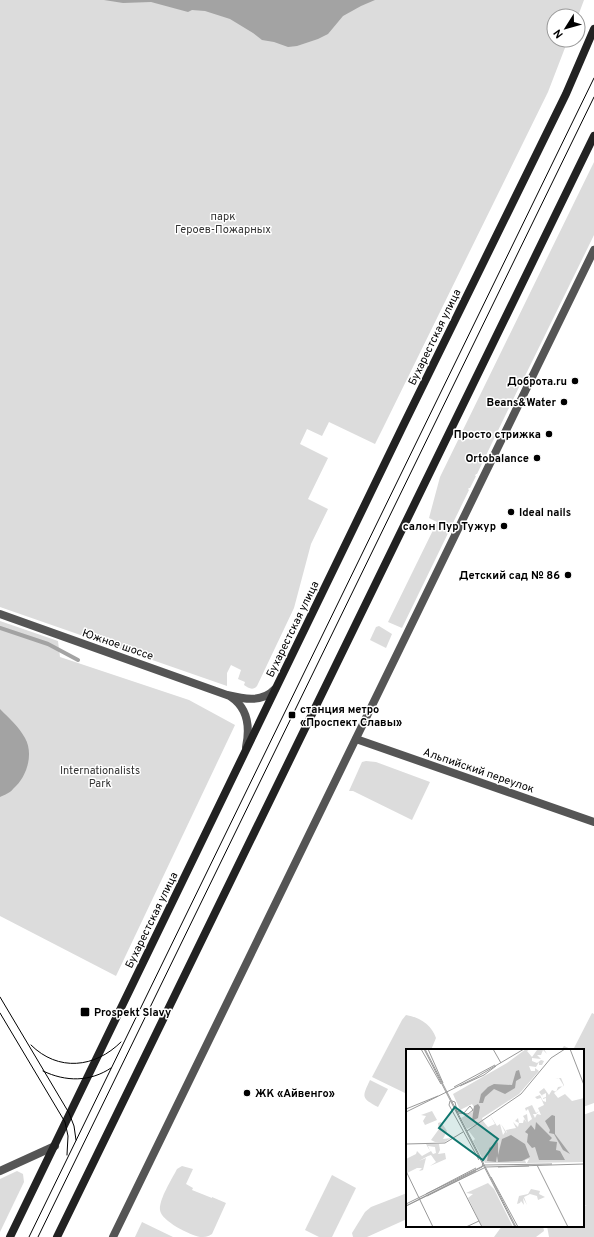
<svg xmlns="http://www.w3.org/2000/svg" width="594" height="1237" font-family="Overpass,sans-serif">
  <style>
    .green { fill: #dcdcdc }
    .water { fill: #a3a3a3 }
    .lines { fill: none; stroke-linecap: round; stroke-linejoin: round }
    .stream { stroke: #a3a3a3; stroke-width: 4 }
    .minor { stroke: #555; stroke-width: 8 }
    .secondary { stroke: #222; stroke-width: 8 }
    .tram { stroke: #000; stroke-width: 1 }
    .poi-dot { fill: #000; stroke: #fff; stroke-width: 1.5 }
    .labels { text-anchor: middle; stroke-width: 3; stroke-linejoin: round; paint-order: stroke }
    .park-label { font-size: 11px; fill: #333; stroke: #fff }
    .street-label { font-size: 11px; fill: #000; stroke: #fff }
    .poi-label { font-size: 11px; font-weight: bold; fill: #000; stroke: #fff; text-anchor: end }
    .inset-road { fill: none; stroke: #999; stroke-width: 1 }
    .view { fill: #0f766e; fill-opacity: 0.15; stroke: #0f766e; stroke-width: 2 }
    .inset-edge { fill: none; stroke: #000; stroke-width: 2 }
  </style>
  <rect width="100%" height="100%" fill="#fff"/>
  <g class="green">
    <path d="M 0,0 L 584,0 L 578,16 L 554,16 L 554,40 L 568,40 L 548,92 L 384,426 L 375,444 L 329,422 L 322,436 L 307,429 L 300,444 L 328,458 L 308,499 L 328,509 L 311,544 L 294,608 L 257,686 C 253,691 248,688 244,685 L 245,682 L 238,679 L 241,670 L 231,665 L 227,673 L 227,686 L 0,607 Z"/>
    <path d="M 594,162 L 594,235 L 524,378 L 522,379 L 523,379 L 477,474 L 476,474 L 475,476 L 476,476 L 470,488 L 469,488 L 468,489 L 469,490 L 402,628 L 388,622 L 437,522 L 429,518 L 440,477 Z"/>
    <path d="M 0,621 L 58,641 L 60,657 L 189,700 L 235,725 L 116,976 L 0,916 Z"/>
    <path d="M 379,626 L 392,634 L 386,648 L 370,640 L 376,627 Z"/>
    <path d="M 366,761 L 376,762 L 430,782 L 412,820 L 353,791 L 349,791 L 362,762 Z"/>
    <path d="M 592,1013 L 594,1014 L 594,1103 L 583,1107 L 583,1050 L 561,1050 L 564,1046 L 573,1050 Z"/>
    <path d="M 406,1015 C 419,1017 432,1025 436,1038 L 431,1050 L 407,1050 L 407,1094 L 372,1077 L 402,1020 Z"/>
    <path d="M 370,1080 L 388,1089 L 378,1107 C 361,1098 362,1097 370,1080 Z"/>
    <path d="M 594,1111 L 594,1237 L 549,1237 L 547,1226 L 583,1226 L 583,1205 L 587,1206 L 583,1204 L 583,1115 Z"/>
    <path d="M 182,1166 L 193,1169 L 186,1184 L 193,1188 L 192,1190 L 212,1198 L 212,1197 L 226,1203 L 212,1234 C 208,1237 204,1237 200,1237 C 190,1235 161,1221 160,1210 C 159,1199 172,1179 177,1169 Z"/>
    <path d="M 17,1171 L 23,1174 L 24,1182 L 0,1232 L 0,1179 Z"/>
    <path d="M 332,1175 L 356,1188 L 332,1237 L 319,1237 L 305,1230 Z"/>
    <path d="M 407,1193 L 407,1219 L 367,1237 L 353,1237 L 352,1233 L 365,1212 L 371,1207 Z"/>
    <path d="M 142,1222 L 173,1237 L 135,1237 Z"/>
    <path d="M 502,1226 L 543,1226 L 544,1231 L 536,1237 L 494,1237 Z"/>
  </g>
  <g class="water">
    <path d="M 104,0 L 375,0 L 361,6 L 343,16 L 328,34 L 318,39 L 297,46 L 288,47 L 274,42 L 262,40 L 253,33 L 230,19 L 205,11 L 192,10 L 188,12 L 151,2 L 123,3 Z"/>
    <path d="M 0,709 C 9,718 19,727 25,738 C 34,754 27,777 13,789 C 10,793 4,795 0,797 Z"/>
  </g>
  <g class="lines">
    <path class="stream" d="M 0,628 L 48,644 L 78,660"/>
    <g class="minor">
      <path d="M 0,614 L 227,695 C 244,699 262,703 275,689"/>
      <path d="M 231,697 C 249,709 250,728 246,747"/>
      <path d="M 356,739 L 594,822"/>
      <path d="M 0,1171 L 55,1146"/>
      <path d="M 113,1237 L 594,250"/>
    </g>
    <g class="secondary">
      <path d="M 10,1237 L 402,428 L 566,94 L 594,29"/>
      <path d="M 57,1237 L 594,136"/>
    </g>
    <g class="tram">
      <path d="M 0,997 L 69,1113 L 74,1126 L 76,1140"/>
      <path d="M 0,1013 L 65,1122 L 68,1136 L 67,1155"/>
      <path d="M 31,1045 C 58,1072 95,1068 121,1042"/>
      <path d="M 43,1071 C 66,1082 90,1082 111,1068"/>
      <path d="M 29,1237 L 594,78"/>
      <path d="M 38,1237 L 594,97"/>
    </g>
  </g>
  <g class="poi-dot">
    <circle cx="575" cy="381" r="4"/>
    <circle cx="564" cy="402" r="4"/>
    <circle cx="549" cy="434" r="4"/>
    <circle cx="537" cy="458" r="4"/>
    <circle cx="511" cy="512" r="4"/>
    <circle cx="504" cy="526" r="4"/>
    <circle cx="568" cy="575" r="4"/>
    <rect x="288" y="711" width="8" height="8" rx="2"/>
    <rect x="80" y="1007" width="10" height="10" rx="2"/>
    <circle cx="247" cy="1093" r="4"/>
  </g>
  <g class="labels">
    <g class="park-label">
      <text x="223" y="220">парк<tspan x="223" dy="13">Героев-Пожарных</tspan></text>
      <text x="100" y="774">Internationalists<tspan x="100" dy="13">Park</tspan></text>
    </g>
    <g class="street-label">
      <text transform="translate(434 337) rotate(-64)" y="4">Бухарестская улица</text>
      <text transform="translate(292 629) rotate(-64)" y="4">Бухарестская улица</text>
      <text transform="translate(118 644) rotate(19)" y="4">Южное шоссе</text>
      <text transform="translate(479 770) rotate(19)" y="4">Альпийский переулок</text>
      <text transform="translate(151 920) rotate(-64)" y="4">Бухарестская улица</text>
    </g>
    <g class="poi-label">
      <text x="567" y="385">Доброта.ru</text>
      <text x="556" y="406">Beans&amp;Water</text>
      <text x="541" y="438">Просто стрижка</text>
      <text x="529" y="462">Ortobalance</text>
      <text x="519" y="516" text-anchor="start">Ideal nails</text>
      <text x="496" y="530">салон Пур Тужур</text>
      <text x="560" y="579">Детский сад № 86</text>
      <text x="300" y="713" text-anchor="start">станция метро<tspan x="300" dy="13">«Проспект Славы»</tspan></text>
      <text x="94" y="1016" text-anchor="start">Prospekt Slavy</text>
      <text x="255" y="1097" text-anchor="start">ЖК «Айвенго»</text>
    </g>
  </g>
  <g transform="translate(406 1049)">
    <rect width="178" height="178" fill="#fff"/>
    <path d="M 120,0 L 124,0 L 121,2 L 126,8 L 131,1 L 138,0 L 141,5 L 137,1 L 135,6 L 131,6 L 135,10 L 126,9 L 126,12 L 131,14 L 135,11 L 138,12 L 136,16 L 133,16 L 133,13 L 130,18 L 123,17 L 125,22 L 129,22 L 129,19 L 133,22 L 113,45 L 76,69 L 77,72 L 82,78 L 89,75 L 84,66 L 91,77 L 94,75 L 97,86 L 99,83 L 95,75 L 101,84 L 100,81 L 110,79 L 107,73 L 112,78 L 113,74 L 109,72 L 112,69 L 113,74 L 117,74 L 118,70 L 121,74 L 117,67 L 121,65 L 122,73 L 126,70 L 122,60 L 120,62 L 119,59 L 126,56 L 130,64 L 133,62 L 130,65 L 127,65 L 129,69 L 131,65 L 135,66 L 132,59 L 138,56 L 135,49 L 131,50 L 129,48 L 134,46 L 137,52 L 140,53 L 140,49 L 137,50 L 137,49 L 140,48 L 140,44 L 136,46 L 137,48 L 133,43 L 138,39 L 143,46 L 146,41 L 150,43 L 152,38 L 158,37 L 153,29 L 149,30 L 152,29 L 155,29 L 158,36 L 148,44 L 152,49 L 159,45 L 166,52 L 178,49 L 178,113 L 121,114 L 123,110 L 119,111 L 120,114 L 79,114 L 67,92 L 69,90 L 62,81 L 69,76 L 61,80 L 55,69 L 66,63 L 68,58 L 66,55 L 54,61 L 47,45 L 101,14 ZM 26,62 L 31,71 L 19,76 L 17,72 L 20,67 L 15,66 ZM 35,73 L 41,82 L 37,90 L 45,89 L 39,93 L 24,93 L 29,93 L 25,91 L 33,80 L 32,74 ZM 20,95 L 33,95 L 34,101 L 32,105 L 39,104 L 40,110 L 24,117 L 30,113 L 25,106 L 22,107 L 13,112 L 20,109 L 17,121 L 13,122 L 16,119 L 11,119 L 1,124 L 0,110 L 10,105 L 11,102 L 16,107 L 25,102 L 27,105 L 30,104 L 29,98 L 22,97 L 24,102 ZM 82,134 L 88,140 L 107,178 L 76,178 L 62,149 L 67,145 L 60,144 ZM 125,140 L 134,142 L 133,145 L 139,148 L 132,151 L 131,147 L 124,145 L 118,148 L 121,156 L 117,149 L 118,156 L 115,152 L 115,154 L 114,152 L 114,154 L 111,155 L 113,147 L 122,145 Z" fill="#dcdcdc"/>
    <path d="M 113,21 L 115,29 L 110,32 L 109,39 L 99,45 L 88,40 L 79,48 L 77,54 L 73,54 L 75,45 L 82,38 L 88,35 L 106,36 L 110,22 ZM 72,55 L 74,58 L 72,69 L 66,72 L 68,57 ZM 146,66 L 149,67 L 149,85 L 164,105 L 157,101 L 148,85 L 143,84 L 144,81 L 139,72 ZM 130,73 L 146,89 L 143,92 L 151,93 L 150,101 L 154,102 L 159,111 L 133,111 L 129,98 L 126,99 L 121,93 L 122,85 L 119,83 L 125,76 L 129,81 ZM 105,86 L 119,95 L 124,108 L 116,112 L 92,113 L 91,107 L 90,113 L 81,112 L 83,99 L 92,93 L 92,106 L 96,90 Z" fill="#a3a3a3"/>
    <path class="inset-road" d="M 15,0 L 35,35M 18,0 L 109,178M 19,0 L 110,178M 22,0 L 37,34M 87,0 L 95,14M 164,0 L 178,36M 54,37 L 78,26 L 90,17M 48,38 L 89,16M 44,52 L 43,56 L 73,111M 46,52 L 49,53 L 51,62M 0,60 L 32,47M 50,62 L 52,64 L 62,65 L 67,61 L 64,57 L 58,64 L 50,62M 0,63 L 69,29 L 118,0M 61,82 L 115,45 L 145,9 L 159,0M 0,95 L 39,94 L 57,83M 131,116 L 162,178M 92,118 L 123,117M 0,122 L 27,178M 85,128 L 112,178M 53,133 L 76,178M 20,145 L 70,119M 21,147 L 70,122M 0,155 L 79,116 L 146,115M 0,157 L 80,118 L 178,115M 0,157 L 76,118 L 77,114M 60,178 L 73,172"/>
    <path class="view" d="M 49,58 L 92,90 L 77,111 L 33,79 Z"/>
    <rect width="178" height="178" class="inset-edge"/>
  </g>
  <g transform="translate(566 28) rotate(233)"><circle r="19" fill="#ffffff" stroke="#999999"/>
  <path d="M0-3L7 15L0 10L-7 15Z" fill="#000000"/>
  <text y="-6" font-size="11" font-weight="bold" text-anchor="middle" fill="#000000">N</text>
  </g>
</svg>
